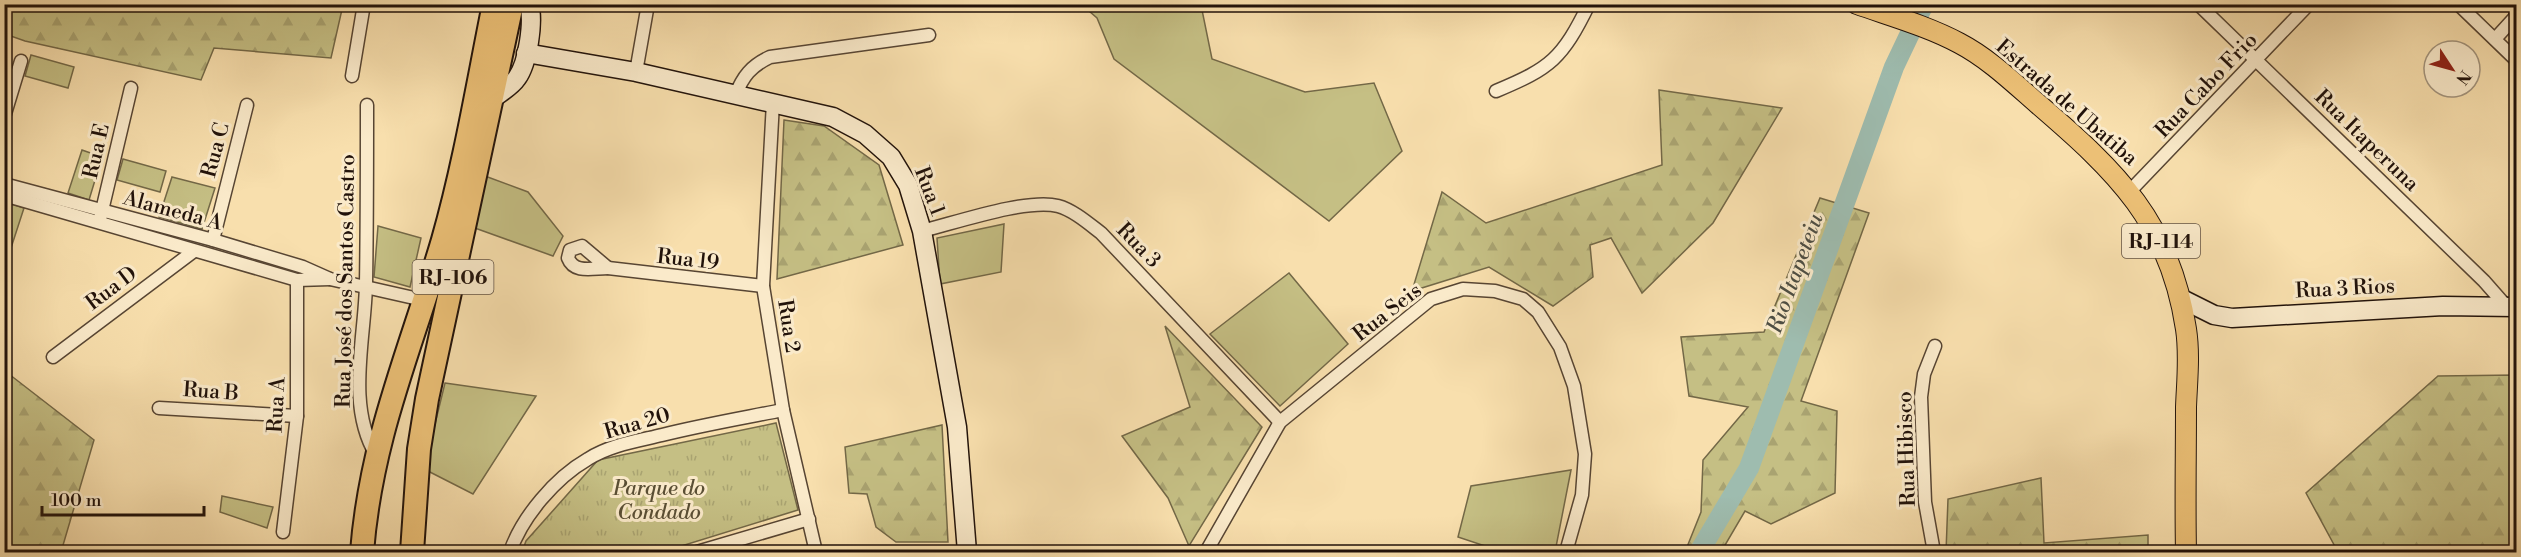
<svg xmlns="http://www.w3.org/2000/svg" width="2521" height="557" font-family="'Libre Bodoni',serif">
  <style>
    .grass { fill: #c5bf84; stroke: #736847; stroke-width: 1.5 }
    .forest { fill: url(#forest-firs); stroke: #736847; stroke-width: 1.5 }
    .park { fill: url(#park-tufts); stroke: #736847; stroke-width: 1.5 }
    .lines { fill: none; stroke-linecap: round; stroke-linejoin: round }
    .river { stroke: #9ebcaf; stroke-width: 20 }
    .street-casing { stroke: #574533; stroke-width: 15 }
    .secondary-casing { stroke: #21120a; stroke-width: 21 }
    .primary-casing { stroke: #21120a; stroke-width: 22 }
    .highway-casing { stroke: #21120a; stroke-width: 26 }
    .street { stroke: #faeaca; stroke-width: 12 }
    .secondary { stroke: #faeaca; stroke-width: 18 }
    .primary { stroke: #ecc076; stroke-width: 20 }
    .highway { stroke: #ecc076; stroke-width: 22 }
    .labels { text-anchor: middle; stroke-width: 6; stroke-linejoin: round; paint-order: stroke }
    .shield { fill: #faeaca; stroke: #625344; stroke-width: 1.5 }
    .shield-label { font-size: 20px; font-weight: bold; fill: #21120a }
    .street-label { font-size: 21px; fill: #21120a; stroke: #faeaca }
    .park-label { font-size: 21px; font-style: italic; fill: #5a4f35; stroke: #faeaca }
    .water-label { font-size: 22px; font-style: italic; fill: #4d4e44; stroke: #faeaca }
  </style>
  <defs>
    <pattern id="forest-firs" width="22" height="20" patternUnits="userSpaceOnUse" patternTransform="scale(1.5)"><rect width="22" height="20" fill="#c5bf84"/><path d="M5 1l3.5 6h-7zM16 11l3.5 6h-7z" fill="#a9a371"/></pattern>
    <pattern id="park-tufts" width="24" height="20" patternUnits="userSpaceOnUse" patternTransform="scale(1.5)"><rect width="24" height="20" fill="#c5bf84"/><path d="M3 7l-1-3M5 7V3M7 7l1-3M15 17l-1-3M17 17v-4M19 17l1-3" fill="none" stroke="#a9a371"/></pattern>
  </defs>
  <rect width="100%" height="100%" fill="#f8dfad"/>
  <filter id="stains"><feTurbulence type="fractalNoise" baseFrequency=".00333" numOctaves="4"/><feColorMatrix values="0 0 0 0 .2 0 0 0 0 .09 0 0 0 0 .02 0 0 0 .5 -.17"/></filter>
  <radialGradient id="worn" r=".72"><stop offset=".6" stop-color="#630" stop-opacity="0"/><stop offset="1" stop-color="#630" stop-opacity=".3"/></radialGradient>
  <g class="grass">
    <path d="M 1082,5 L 1201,5 L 1212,59 L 1305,92 L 1374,83 L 1402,151 L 1329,221 L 1114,59 L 1097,18 Z"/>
    <path d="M 31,55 L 74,67 L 68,88 L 25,76 Z"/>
    <path d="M 82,150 L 102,157 L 89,200 L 68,193 Z"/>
    <path d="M 123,159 L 166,171 L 160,192 L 117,180 Z"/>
    <path d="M 485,176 L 528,192 L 563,236 L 553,256 L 472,227 Z"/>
    <path d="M 172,177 L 215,188 L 202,229 L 159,217 Z"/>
    <path d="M 5,202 L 24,208 L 10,251 L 5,249 Z"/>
    <path d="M 1004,224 L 1001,272 L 940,284 L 937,238 Z"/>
    <path d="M 378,226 L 421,238 L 410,287 L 374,277 Z"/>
    <path d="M 1289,273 L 1348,344 L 1280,406 L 1210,334 Z"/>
    <path d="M 445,383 L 536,396 L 473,494 L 424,469 Z"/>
    <path d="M 1571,470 L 1555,552 L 1503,552 L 1458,537 L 1471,486 Z"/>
    <path d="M 222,496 L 273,507 L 267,528 L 220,512 Z"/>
  </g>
  <g class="forest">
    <path d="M 4,5 L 5,4 L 343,5 L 331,58 L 214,48 L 201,80 L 25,41 L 5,34 Z"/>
    <path d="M 1659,90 L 1782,108 L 1713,223 L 1642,293 L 1611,238 L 1590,245 L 1593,277 L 1553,306 L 1489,267 L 1412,291 L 1442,192 L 1486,223 L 1662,165 Z"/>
    <path d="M 784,120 L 824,126 L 879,165 L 903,245 L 777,279 Z"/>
    <path d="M 1820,198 L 1869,213 L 1801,401 L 1837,411 L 1835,493 L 1771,524 L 1745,511 L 1721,552 L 1685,552 L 1701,512 L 1703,460 L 1748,407 L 1689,396 L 1681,337 L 1764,332 Z"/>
    <path d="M 1165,326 L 1262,427 L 1189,546 L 1168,498 L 1122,436 L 1190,407 Z"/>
    <path d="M 5,371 L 94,440 L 61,552 L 5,552 Z"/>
    <path d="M 2516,375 L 2516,552 L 2338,552 L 2306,493 L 2438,376 Z"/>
    <path d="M 942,425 L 948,542 L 896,542 L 876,527 L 867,494 L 849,493 L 845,447 Z"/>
    <path d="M 2041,478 L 2044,543 L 2148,535 L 2148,552 L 1946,552 L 1948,499 Z"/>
  </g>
  <path class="park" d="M 776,423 L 798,510 L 662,552 L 522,552 L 526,541 L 598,460 Z"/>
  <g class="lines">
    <path class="river" d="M 1699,552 L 1749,468 L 1894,67 L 1924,4"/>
    <defs>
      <g id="street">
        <path d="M 2198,4 L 2484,281 L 2506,306"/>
        <path d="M 2458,4 L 2516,60"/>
        <path d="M 2495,39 L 2516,16"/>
        <path d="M 636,72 L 648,4"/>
        <path d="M 352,76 L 364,4"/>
        <path d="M 1496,91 C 1551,68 1562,59 1589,4"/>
        <path d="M 735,96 C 743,76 751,66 770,57 L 929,35"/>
        <path d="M 773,102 L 763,286 L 783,410 L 816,552"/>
        <path d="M 367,105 C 367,164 367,224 366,284 C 365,339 346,405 376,455"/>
        <path d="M 4,117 L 21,61"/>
        <path d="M 4,184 L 213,240 L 303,267 L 330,279 L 423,300"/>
        <path d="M 2130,191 L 2309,4"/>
        <path d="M 4,195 L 297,280 L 330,279"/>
        <path d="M 100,219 L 131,88"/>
        <path d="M 922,231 C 955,223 1027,198 1058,206 C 1073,210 1088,223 1101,233 L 1280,422"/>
        <path d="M 213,240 L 247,105"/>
        <path d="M 582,246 L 608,268 C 593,268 574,274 568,258 L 570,250 Z"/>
        <path d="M 608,268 L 763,286"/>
        <path d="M 53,357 L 194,251"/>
        <path d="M 159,408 L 297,416"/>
        <path d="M 283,532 L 297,416 L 297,280"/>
        <path d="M 510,552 C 522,517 555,478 588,459 C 610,445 637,441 662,435 C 702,425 743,418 783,410"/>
        <path d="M 697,552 L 809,519"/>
        <path d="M 1206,552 L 1280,422 L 1431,299 L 1463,289 L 1495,291 L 1523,299 L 1538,312 L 1560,347 L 1574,386 L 1585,454 L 1582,495 L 1566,552"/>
        <path d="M 1934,552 L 1925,502 L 1921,397 L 1924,374 L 1935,346"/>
      </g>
      <g id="secondary">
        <path d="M 526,53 L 636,72 L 833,117 L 865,134 L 891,157 L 908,185 L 922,231 L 957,427 L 967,552"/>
        <path d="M 492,99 C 501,92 511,87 517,78 C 528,63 534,21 529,4"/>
        <path d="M 2180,298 L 2214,315 L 2232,318 L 2443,306 L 2516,307"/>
      </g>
      <path id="primary" d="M 1857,4 C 1891,16 1927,26 1959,43 C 1988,58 2014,83 2038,104 C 2117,172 2170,222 2186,329 C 2190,355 2187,381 2186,407 C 2186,455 2185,504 2186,552"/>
      <g id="highway">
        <path d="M 362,552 C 371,437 411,349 443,240 C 465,163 478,83 494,4"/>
        <path d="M 412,552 L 419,449 L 427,399 L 512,4"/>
      </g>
    </defs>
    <use href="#street" class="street-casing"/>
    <use href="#secondary" class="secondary-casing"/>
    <use href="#primary" class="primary-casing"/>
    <use href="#highway" class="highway-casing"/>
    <use href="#street" class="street"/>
    <use href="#secondary" class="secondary"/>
    <use href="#primary" class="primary"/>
    <use href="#highway" class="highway"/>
  </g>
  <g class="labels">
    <g class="shield">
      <rect x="2122" y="224" width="78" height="34" rx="4.5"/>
      <rect x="412.5" y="260" width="81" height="34" rx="4.5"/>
    </g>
    <g class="shield-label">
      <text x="2161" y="248">RJ-114</text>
      <text x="453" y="284">RJ-106</text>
    </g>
    <g class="street-label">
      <text transform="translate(2206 85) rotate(-46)" y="7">Rua Cabo Frio</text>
      <text transform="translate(2067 102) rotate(41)" y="7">Estrada de Ubatiba</text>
      <text transform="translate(2367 140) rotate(44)" y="7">Rua Itaperuna</text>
      <text transform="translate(215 150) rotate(-75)" y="7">Rua C</text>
      <text transform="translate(96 151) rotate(-77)" y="7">Rua E</text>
      <text transform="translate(930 191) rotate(69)" y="7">Rua 1</text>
      <text transform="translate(173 210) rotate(15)" y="7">Alameda A</text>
      <text transform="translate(1139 245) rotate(46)" y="7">Rua 3</text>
      <text transform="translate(688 259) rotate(6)" y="7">Rua 19</text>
      <text transform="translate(345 281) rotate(-89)" y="7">Rua José dos Santos Castro</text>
      <text transform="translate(111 288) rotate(-37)" y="7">Rua D</text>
      <text transform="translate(2345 288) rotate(-3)" y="7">Rua 3 Rios</text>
      <text transform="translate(1387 312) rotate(-38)" y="7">Rua Seis</text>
      <text transform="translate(789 326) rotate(81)" y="7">Rua 2</text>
      <text transform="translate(211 391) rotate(4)" y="7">Rua B</text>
      <text transform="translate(276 405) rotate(-87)" y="7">Rua A</text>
      <text transform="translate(637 423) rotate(-16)" y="7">Rua 20</text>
      <text transform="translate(1906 449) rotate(-92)" y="7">Rua Hibisco</text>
    </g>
    <g class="park-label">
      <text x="659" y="495">Parque do<tspan x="659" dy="24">Condado</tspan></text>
    </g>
    <g class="water-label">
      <text transform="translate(1794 273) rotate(-70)" y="8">Rio Itapeteiu</text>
    </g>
  </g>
  <rect width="2521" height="557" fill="none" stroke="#f8dfad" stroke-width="24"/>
  <rect x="6" y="6" width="2509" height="545" fill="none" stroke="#21120a" stroke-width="3"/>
  <rect x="12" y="12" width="2497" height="533" fill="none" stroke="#21120a" stroke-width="1.5"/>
  <g transform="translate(2452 69) rotate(126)"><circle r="28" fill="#faeaca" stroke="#a3947d" stroke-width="1.5"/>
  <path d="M0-4.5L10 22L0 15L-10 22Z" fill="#8f2418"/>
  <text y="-9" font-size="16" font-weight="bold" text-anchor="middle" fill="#21120a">N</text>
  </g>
  <path d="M42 506v9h162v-9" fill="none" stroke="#21120a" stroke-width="3"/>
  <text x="51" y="506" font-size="18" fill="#21120a" stroke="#faeaca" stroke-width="4.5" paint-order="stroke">100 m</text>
  <rect width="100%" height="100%" filter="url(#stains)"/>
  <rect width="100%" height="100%" fill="url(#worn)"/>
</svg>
